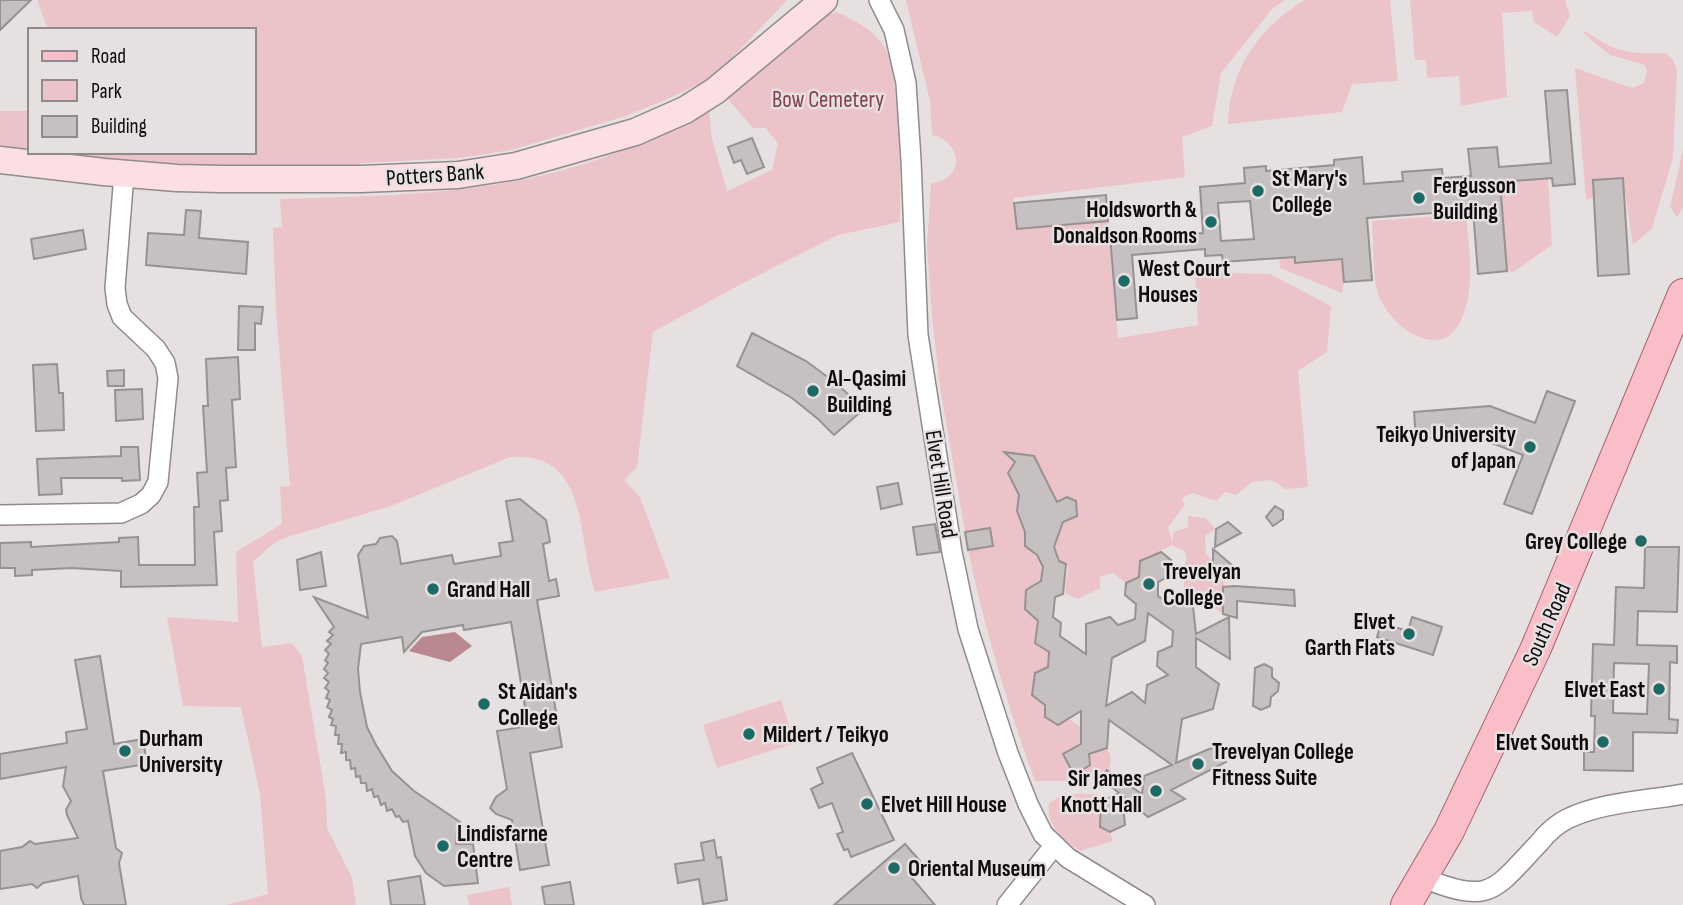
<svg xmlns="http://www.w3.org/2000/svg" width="1683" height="905" font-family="'Sofia Sans Condensed',sans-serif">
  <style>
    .green { fill: #ecc3c9 }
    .water { fill: #b9888f }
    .building { fill: #c6c0c1; stroke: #979192; stroke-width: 2; fill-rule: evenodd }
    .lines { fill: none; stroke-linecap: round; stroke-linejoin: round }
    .street-casing { stroke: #908b8c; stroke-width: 22 }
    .secondary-casing { stroke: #908b8c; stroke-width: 29 }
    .primary-casing { stroke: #a4636f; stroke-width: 32 }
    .street { stroke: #fff; stroke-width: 19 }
    .secondary { stroke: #fcdfe4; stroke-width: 26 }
    .primary { stroke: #fabec8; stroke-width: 30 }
    .poi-dot { fill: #1e6965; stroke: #e6e0e1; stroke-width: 2.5 }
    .labels { text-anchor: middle; stroke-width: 5; stroke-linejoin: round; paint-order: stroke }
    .park-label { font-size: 23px; fill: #813f4c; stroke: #e6e0e1 }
    .street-label { font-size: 23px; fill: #0d0b0c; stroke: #e6e0e1 }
    .poi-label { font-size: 23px; font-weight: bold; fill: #0d0b0c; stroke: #e6e0e1; text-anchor: start }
  </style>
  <rect width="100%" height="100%" fill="#e6e0e1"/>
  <g class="green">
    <path d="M 37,0 L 787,0 L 729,61 L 703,82 L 665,100 L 626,116 L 511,150 L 459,158 L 360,163 L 361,179 L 0,160 L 0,111 L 30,111 L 30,152 L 254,152 L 254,30 L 48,30 Z"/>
    <path d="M 906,0 L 1285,0 L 1273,8 L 1221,73 L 1212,126 L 1182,137 L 1185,177 L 1013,198 L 1017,229 L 1108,221 L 1118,338 L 1198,325 L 1195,272 L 1270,274 L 1331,306 L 1327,352 L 1298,371 L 1308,487 L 1286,489 L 1271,480 L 1252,482 L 1236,495 L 1225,492 L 1216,501 L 1193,493 L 1182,498 L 1185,505 L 1168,527 L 1172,542 L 1174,532 L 1188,527 L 1188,516 L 1205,518 L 1216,529 L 1205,536 L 1206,554 L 1226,574 L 1224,587 L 1223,614 L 1184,587 L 1184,566 L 1187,559 L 1185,551 L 1172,545 L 1140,561 L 1139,577 L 1126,583 L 1113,573 L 1100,577 L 1100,588 L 1078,599 L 1065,593 L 1068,566 L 1059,561 L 1054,547 L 1060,532 L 1053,526 L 1076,501 L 1067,497 L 1057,502 L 1034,456 L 1018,454 L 1013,460 L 1015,462 L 1008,473 L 1019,495 L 1017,511 L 1025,532 L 1025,546 C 1039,557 1043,564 1042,581 L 1026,590 L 1025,609 L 1038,621 L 1035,643 L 1049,652 L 1048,667 L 1035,673 L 1032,695 L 1081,727 L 1081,744 L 1063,754 L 1074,774 L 1089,748 L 1107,748 C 1127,788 1057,780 1035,781 C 1007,705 985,629 968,550 L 993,545 L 989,528 L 965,532 L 940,387 L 932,316 L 927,246 L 931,184 C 938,182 946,180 951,174 C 964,158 949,137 932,135 L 930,101 Z"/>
    <path d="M 1305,0 L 1390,0 L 1398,81 L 1352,84 L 1342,112 L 1228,124 C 1230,69 1258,28 1305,0 Z"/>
    <path d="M 1410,0 L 1565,0 L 1570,16 L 1557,37 L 1534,22 L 1532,11 L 1502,13 L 1507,97 L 1461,106 L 1459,76 L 1427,78 L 1426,60 L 1415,60 Z"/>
    <path d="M 837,12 C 853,20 869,27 881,42 C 903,68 900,185 900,222 L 838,235 L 745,282 L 653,332 L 637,467 L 624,480 L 640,497 L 670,578 L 595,592 C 576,538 591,452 510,457 L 391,506 L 284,538 L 273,544 L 253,562 L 262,647 L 292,643 L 302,656 L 326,798 L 327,828 L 352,878 L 356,905 L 226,905 L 268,894 L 260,794 L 241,707 L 183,706 L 167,617 L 238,622 L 236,552 L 282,524 L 280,487 L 290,486 L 276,310 L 273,228 L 282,227 L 280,199 C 381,196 484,195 581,165 C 626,151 667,132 709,111 L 712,139 L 727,191 L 772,170 L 778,144 L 766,128 L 753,128 L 727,98 L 815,19 Z"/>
    <path d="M 1585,31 C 1617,53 1627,54 1666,53 L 1673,60 L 1677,70 L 1673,158 L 1652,228 L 1633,245 L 1623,178 L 1593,180 L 1594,198 L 1586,199 L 1575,68 L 1632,88 L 1644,83 L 1647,71 L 1645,65 L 1610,55 L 1583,33 Z"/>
    <path d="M 1683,150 L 1683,207 L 1677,217 L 1670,207 Z"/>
    <path d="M 1548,179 L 1552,245 L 1513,272 L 1507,271 L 1500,182 Z"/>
    <path d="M 1466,214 C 1469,249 1476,286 1461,320 C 1441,365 1386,325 1377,290 C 1372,270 1374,242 1372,221 Z"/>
    <path d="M 1339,227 L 1344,282 L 1342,293 L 1280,268 L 1277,232 L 1293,231 L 1295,262 Z"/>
    <path d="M 781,700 L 795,743 L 717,768 L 703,725 Z"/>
    <path d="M 1075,794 L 1097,794 L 1101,802 L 1100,826 L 1110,832 L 1113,841 L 1080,851 C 1063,840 1046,825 1049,803 L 1059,797 Z"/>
    <path d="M 509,887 L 512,905 L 469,905 L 467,895 Z"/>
  </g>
  <path class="water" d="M 455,632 L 472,646 L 450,662 L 409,651 L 422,637 Z"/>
  <g class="building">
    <path d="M 0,0 L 31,0 L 0,30 Z"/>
    <path d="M 1567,90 L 1575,184 L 1553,186 L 1552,178 L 1500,182 L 1507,271 L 1478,274 L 1473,210 L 1367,218 L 1372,280 L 1344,282 L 1342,259 L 1295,263 L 1295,257 L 1223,262 L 1222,255 L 1205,256 L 1205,249 L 1132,255 L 1137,318 L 1117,320 L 1110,235 L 1125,234 L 1125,240 L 1203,233 L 1200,187 L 1245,183 L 1244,168 L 1266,166 L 1266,171 L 1334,165 L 1334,160 L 1362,157 L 1364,184 L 1403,181 L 1402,172 L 1442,169 L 1443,178 L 1471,176 L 1468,149 L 1497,147 L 1499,167 L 1551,163 L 1545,91 ZM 1250,201 L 1254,239 L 1221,241 L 1218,203 Z"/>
    <path d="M 752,138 L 764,167 L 747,174 L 741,160 L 734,163 L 728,147 Z"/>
    <path d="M 1623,178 L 1629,274 L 1598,276 L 1593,180 Z"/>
    <path d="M 1106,195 L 1108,221 L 1017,229 L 1014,203 Z"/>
    <path d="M 186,210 L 201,211 L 199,238 L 248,242 L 246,274 L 146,265 L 148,233 L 184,235 Z"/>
    <path d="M 83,230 L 86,249 L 34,259 L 31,239 Z"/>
    <path d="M 239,306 L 263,307 L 261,324 L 255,323 L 255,350 L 238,350 Z"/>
    <path d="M 752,333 L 806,361 L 837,384 L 864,409 L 834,435 L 818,419 L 792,398 L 737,366 Z"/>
    <path d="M 238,357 L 240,399 L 232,400 L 236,467 L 226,468 L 228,500 L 220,501 L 222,531 L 214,532 L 217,585 L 121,587 L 121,571 L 72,568 L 32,570 L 32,575 L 15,576 L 15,568 L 0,568 L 0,543 L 31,542 L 31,547 L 119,542 L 119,538 L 138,537 L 139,565 L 195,565 L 194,507 L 199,507 L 197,473 L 207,472 L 203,406 L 208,406 L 206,359 Z"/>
    <path d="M 57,364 L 59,393 L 63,393 L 64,430 L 36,431 L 33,365 Z"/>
    <path d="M 124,370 L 124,386 L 108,386 L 107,371 Z"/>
    <path d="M 142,389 L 143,419 L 116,421 L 115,390 Z"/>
    <path d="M 1547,391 L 1575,401 L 1532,514 L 1504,504 L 1523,455 L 1471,435 L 1416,439 L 1414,412 L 1490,406 L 1535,423 Z"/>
    <path d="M 121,447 L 138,447 L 140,480 L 122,481 L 122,478 L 61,478 L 62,494 L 39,495 L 37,459 L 121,456 Z"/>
    <path d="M 1004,452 L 1034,456 L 1057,502 L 1067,497 L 1076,501 L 1077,516 L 1063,522 L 1054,547 L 1059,561 L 1066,564 L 1063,594 L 1055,597 L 1053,617 L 1061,623 L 1060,636 L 1086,654 L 1086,624 L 1110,617 L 1118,625 L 1135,619 L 1136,604 L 1125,595 L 1126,583 L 1139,577 L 1140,561 L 1161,552 L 1171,560 L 1171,575 L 1158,582 L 1158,596 L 1172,606 L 1184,599 L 1193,606 L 1196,634 L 1229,617 L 1230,659 L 1196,638 L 1196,667 L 1219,684 L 1213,709 L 1182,719 L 1176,763 L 1214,747 L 1226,762 L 1171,790 L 1185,799 L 1148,817 L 1122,795 L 1125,825 L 1110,832 L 1100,827 L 1101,802 L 1119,793 L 1101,778 L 1107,770 L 1142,794 L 1144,776 L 1172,765 L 1109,720 L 1107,748 L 1089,754 L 1090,765 L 1074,775 L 1063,754 L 1081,744 L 1081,711 L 1058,725 L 1045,717 L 1045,705 L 1032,695 L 1035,673 L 1048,667 L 1049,652 L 1035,643 L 1038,621 L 1025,609 L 1026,590 L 1041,581 L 1043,567 L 1037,555 L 1025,546 L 1025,532 L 1017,511 L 1019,495 L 1008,473 L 1015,462 ZM 1148,613 L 1173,631 L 1172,646 L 1158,652 L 1157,666 L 1168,675 L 1147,685 L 1145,703 L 1132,692 L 1106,706 L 1112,658 L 1145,641 Z"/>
    <path d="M 898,483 L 902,504 L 881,509 L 877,487 Z"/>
    <path d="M 520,499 L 546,520 L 550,542 L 543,544 L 549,581 L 556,579 L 559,596 L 537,600 L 562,747 L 530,753 L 549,865 L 520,870 L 512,820 L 496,814 L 490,808 L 496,797 L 507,789 L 497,731 L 528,726 L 511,622 L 464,630 L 463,625 L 422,632 L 404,652 L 402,637 L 361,644 L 358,669 L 360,692 L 367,727 L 376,745 L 392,771 L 414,791 L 460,822 L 457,826 L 456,844 L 473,844 L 478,883 L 444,886 L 426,873 L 415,856 L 408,821 L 403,822 L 399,816 L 396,817 L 392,809 L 387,811 L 385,803 L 381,805 L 378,796 L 374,797 L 372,789 L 367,791 L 366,783 L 361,783 L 360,776 L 356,777 L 355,768 L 351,769 L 350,760 L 346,760 L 346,752 L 341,753 L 342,744 L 338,744 L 339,735 L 335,735 L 336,726 L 331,725 L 333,719 L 329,717 L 332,710 L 327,707 L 330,700 L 326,698 L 329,691 L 325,688 L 329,682 L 324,678 L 328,673 L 324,669 L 328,663 L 325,660 L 329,654 L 325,650 L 331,644 L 327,641 L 333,635 L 329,632 L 334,627 L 314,597 L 368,618 L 358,555 L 364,546 L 376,544 L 380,538 L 392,536 L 397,541 L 401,564 L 452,555 L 454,564 L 501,556 L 499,543 L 513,541 L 506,501 Z"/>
    <path d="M 1275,506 L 1283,511 L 1283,519 L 1273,526 L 1266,517 Z"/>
    <path d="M 1228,522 L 1241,533 L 1215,547 L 1216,529 Z"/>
    <path d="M 935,524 L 940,552 L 917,555 L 913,527 Z"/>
    <path d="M 990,528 L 993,546 L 968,550 L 965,532 Z"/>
    <path d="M 1645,547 L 1679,547 L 1677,612 L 1638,611 L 1637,645 L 1677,646 L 1677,663 L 1670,662 L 1669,719 L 1678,720 L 1677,733 L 1633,732 L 1633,771 L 1584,770 L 1584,752 L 1594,752 L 1595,716 L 1591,716 L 1593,644 L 1614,645 L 1616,587 L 1644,588 ZM 1614,663 L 1649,664 L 1647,714 L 1613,713 Z"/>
    <path d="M 1213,549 L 1233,566 L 1223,579 L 1213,570 Z"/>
    <path d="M 321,552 L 326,586 L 300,590 L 297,560 Z"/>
    <path d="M 1234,586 L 1294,590 L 1295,606 L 1237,601 L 1237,618 L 1223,614 L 1223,587 Z"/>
    <path d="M 1412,617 L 1442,627 L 1433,655 L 1377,637 L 1381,623 L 1408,631 Z"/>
    <path d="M 100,656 L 114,744 L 143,739 L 147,764 L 103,771 L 116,848 L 122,853 L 119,863 L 126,905 L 84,905 L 81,898 L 78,876 L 43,883 L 37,888 L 32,884 L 0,889 L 0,851 L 22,847 L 30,841 L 35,844 L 78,838 L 67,815 L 66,810 L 71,801 L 63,786 L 66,767 L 0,779 L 0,754 L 67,743 L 66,732 L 87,729 L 75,660 Z"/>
    <path d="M 1264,664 L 1272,668 L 1272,677 L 1279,683 L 1278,691 L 1271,697 L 1270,706 L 1261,710 L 1253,706 L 1255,668 Z"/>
    <path d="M 852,753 L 894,840 L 851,857 L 848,849 L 844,850 L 837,834 L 843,832 L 832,803 L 819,808 L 811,789 L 823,783 L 817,768 Z"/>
    <path d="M 714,840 L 717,858 L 721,857 L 727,900 L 703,904 L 699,879 L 678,883 L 675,864 L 704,860 L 701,843 Z"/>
    <path d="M 905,844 L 920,861 L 907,872 L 935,905 L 834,905 Z"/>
    <path d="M 420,876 L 425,905 L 391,905 L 388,881 Z"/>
    <path d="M 570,882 L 574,905 L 545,905 L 542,887 Z"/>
  </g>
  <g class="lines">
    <defs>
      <g id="street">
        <path d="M 879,0 L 894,30 L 906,83 L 911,160 L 918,335 L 952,552 L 968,629 L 1008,753 L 1028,804 L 1043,834 L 1068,858 L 1145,905"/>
        <path d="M 0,515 L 121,513 L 141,504 L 151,495 L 158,482 L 168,378 L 165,363 L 156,349 L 122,317 L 117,304 L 115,288 L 124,174"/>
        <path d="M 1423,878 C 1492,905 1493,891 1539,843 C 1547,833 1555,825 1567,819 C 1602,802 1645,801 1683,794"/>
        <path d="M 1007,905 L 1054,846"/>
      </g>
      <path id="secondary" d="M 0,160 L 104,172 L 177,178 L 221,179 L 361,179 L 458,175 L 516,166 L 635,132 L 685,110 L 715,91 L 824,0"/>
      <path id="primary" d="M 1406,905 L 1449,831 L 1536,648 L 1683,294"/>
    </defs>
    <use href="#street" class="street-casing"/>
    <use href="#secondary" class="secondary-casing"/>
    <use href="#primary" class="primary-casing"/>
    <use href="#street" class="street"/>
    <use href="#secondary" class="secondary"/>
    <use href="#primary" class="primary"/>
  </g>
  <g class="poi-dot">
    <circle cx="1258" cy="191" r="7"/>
    <circle cx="1419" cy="198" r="7"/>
    <circle cx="1211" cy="222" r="7"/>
    <circle cx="1124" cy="281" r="7"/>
    <circle cx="813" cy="391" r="7"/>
    <circle cx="1530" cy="447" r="7"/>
    <circle cx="1641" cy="541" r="7"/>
    <circle cx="1149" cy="584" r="7"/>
    <circle cx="433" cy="589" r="7"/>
    <circle cx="1409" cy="634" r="7"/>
    <circle cx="1659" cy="689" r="7"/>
    <circle cx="484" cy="704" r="7"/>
    <circle cx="749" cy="734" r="7"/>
    <circle cx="1603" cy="742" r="7"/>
    <circle cx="125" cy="751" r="7"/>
    <circle cx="1198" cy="764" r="7"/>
    <circle cx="1156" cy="791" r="7"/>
    <circle cx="867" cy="804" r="7"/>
    <circle cx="443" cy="846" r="7"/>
    <circle cx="894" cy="868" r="7"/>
  </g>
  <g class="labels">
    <g class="park-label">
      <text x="828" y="107">Bow Cemetery</text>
    </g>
    <g class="street-label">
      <text transform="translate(435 174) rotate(-4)" y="8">Potters Bank</text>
      <text transform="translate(942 484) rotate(81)" y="8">Elvet Hill Road</text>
      <text transform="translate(1546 624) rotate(-66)" y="8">South Road</text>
    </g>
    <g class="poi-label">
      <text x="1272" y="186">St Mary's<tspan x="1272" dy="26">College</tspan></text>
      <text x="1433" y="193">Fergusson<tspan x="1433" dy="26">Building</tspan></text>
      <text x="1197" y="217" text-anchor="end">Holdsworth &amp;<tspan x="1197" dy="26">Donaldson Rooms</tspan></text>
      <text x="1138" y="276">West Court<tspan x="1138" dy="26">Houses</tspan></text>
      <text x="827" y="386">Al-Qasimi<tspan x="827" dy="26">Building</tspan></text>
      <text x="1516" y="442" text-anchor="end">Teikyo University<tspan x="1516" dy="26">of Japan</tspan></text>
      <text x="1627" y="549" text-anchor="end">Grey College</text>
      <text x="1163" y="579">Trevelyan<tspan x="1163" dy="26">College</tspan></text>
      <text x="447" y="597">Grand Hall</text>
      <text x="1395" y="629" text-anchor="end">Elvet<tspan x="1395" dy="26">Garth Flats</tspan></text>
      <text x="1645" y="697" text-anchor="end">Elvet East</text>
      <text x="498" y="699">St Aidan's<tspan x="498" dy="26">College</tspan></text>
      <text x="763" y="742">Mildert / Teikyo</text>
      <text x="139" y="746">Durham<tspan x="139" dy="26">University</tspan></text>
      <text x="1589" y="750" text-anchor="end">Elvet South</text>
      <text x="1212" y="759">Trevelyan College<tspan x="1212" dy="26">Fitness Suite</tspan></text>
      <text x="1142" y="786" text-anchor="end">Sir James<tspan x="1142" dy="26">Knott Hall</tspan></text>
      <text x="881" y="812">Elvet Hill House</text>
      <text x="457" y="841">Lindisfarne<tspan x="457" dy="26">Centre</tspan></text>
      <text x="908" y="876">Oriental Museum</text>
    </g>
  </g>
  <rect x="28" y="28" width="228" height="126" fill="#e6e0e1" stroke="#8f8b8c" stroke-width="2"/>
  <rect x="42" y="51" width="35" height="10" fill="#fabec8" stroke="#8f8b8c" stroke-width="2"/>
  <text x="91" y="63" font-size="21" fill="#0d0b0c">Road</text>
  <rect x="42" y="80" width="35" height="21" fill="#ecc3c9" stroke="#8f8b8c" stroke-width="2"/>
  <text x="91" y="98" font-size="21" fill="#0d0b0c">Park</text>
  <rect x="42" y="116" width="35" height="21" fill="#c6c0c1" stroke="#8f8b8c" stroke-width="2"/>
  <text x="91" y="133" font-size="21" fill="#0d0b0c">Building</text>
</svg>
